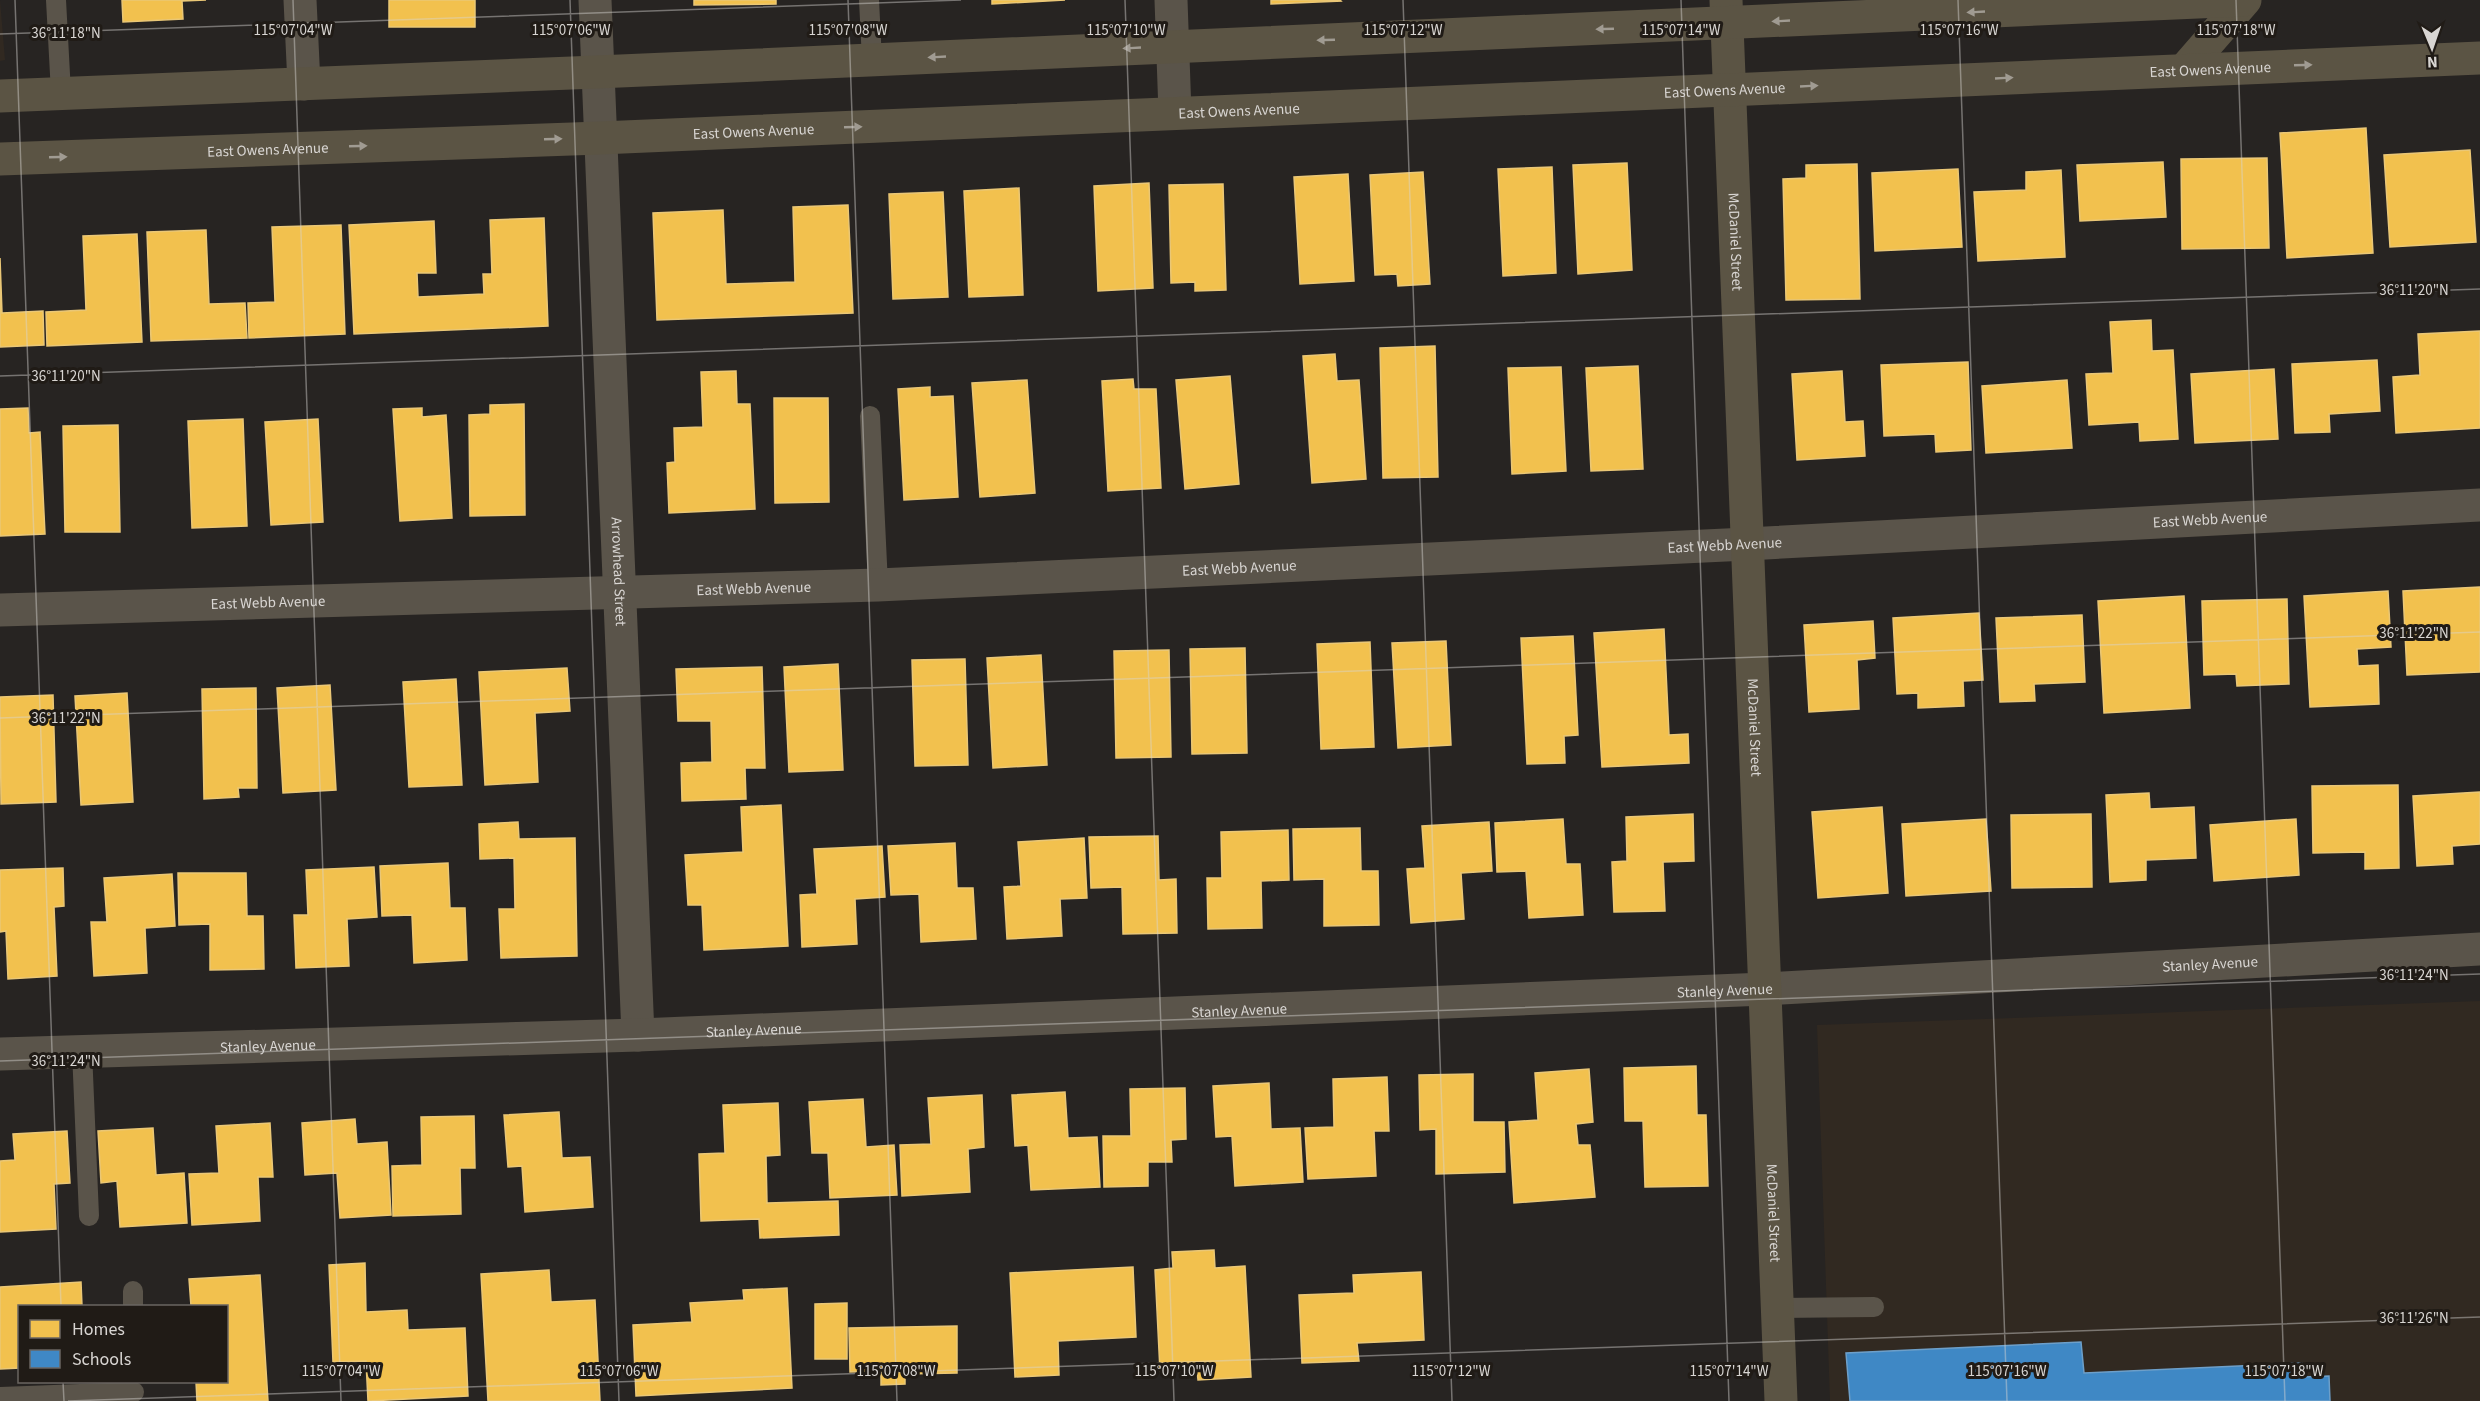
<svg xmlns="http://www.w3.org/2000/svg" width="2480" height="1401" font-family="'Source Sans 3',sans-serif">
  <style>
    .built { fill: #312921 }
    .homes { fill: #f2c14e; stroke: #eac776; stroke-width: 1.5 }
    .schools { fill: #3f88c5; stroke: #6d9fc9; stroke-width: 1.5 }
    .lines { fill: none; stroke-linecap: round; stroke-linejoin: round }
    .lane { stroke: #5a544a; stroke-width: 20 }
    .street { stroke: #5a544a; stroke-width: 33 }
    .secondary { stroke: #5b5444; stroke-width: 33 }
    .oneway { fill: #a09b92 }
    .ticks { fill: none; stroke: #d8d5d2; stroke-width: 1.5; stroke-opacity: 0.45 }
    .labels { text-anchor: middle; stroke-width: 6; stroke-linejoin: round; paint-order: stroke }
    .street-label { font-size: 15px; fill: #d8d5d2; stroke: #201b16 }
    .ticks-label { font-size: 15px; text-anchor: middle; fill: #d8d5d2; stroke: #201b16; stroke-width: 6; stroke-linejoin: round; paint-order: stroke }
  </style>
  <rect width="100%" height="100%" fill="#272422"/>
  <g class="built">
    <path d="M 0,0 L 5,60 L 0,61 Z"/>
    <path d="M 2480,1001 L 2480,1401 L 1830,1401 L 1817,1025 Z"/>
  </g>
  <g class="homes">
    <path d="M 122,0 L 206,0 L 182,1 L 183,19 L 123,22 Z"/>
    <rect x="389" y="0" width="86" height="27"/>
    <path d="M 694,0 L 776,0 L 776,4 L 694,5 Z"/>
    <path d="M 992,0 L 1065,0 L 992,4 Z"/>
    <path d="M 1271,0 L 1340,0 L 1341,1 L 1271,4 Z"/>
    <path d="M 2366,128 L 2373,253 L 2287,258 L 2280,133 Z"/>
    <path d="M 2470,150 L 2476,242 L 2390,247 L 2384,155 Z"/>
    <path d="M 2267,158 L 2269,248 L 2182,249 L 2181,159 Z"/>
    <path d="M 2163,162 L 2166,217 L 2080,221 L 2077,165 Z"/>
    <path d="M 1627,163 L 1632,270 L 1578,274 L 1573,165 Z"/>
    <path d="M 1857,164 L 1860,299 L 1786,300 L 1783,179 L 1806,178 L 1806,165 Z"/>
    <path d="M 1552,167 L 1556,273 L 1503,276 L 1498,169 Z"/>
    <path d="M 1958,169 L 1962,247 L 1875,251 L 1872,173 Z"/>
    <path d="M 2061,170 L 2065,257 L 1978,261 L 1974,192 L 2026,190 L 2026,172 Z"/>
    <path d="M 1423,172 L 1430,284 L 1398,286 L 1397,274 L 1375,275 L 1370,175 Z"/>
    <path d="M 1348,174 L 1354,281 L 1300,284 L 1294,177 Z"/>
    <path d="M 1149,183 L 1153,288 L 1098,291 L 1094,186 Z"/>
    <path d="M 1223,184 L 1226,290 L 1195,291 L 1195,282 L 1171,283 L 1169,185 Z"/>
    <path d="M 1019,188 L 1023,295 L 969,297 L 964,191 Z"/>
    <path d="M 943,192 L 948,297 L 893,299 L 889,194 Z"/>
    <path d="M 848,205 L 853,313 L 657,320 L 653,213 L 723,210 L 726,284 L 795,282 L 793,207 Z"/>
    <path d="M 544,218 L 548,326 L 354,334 L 349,225 L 434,221 L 436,273 L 417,273 L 418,297 L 484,294 L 483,274 L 492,274 L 490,220 Z"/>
    <path d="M 341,225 L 345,334 L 249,338 L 248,303 L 275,302 L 272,227 Z"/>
    <path d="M 206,230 L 209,304 L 245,303 L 247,338 L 151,341 L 147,232 Z"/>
    <path d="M 137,234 L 142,342 L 47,346 L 46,312 L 86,310 L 83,236 Z"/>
    <path d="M 0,258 L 2,313 L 43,311 L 44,345 L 0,347 Z"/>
    <path d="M 2151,320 L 2152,351 L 2173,350 L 2178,439 L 2140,441 L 2139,422 L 2089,425 L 2086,374 L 2113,373 L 2110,322 Z"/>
    <path d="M 2480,331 L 2480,428 L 2396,433 L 2393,377 L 2420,375 L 2418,334 Z"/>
    <path d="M 1435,346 L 1438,477 L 1383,478 L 1380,348 Z"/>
    <path d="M 1335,354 L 1337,381 L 1359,380 L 1366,479 L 1312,483 L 1303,356 Z"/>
    <path d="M 2377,360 L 2380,411 L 2329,414 L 2330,432 L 2295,433 L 2292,364 Z"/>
    <path d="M 1968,362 L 1971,450 L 1936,452 L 1935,434 L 1884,436 L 1881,365 Z"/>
    <path d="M 1638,366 L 1643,469 L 1591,471 L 1586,368 Z"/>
    <path d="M 1561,367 L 1566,471 L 1512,474 L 1508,368 Z"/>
    <path d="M 2274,369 L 2278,439 L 2195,443 L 2191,374 Z"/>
    <path d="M 736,371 L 737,404 L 750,404 L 755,509 L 669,513 L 667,463 L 675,462 L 674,428 L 703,427 L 701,372 Z"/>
    <path d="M 1842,371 L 1845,422 L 1863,421 L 1865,456 L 1797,460 L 1792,374 Z"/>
    <path d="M 1230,376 L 1239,484 L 1185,489 L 1176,380 Z"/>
    <path d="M 1133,379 L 1134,389 L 1156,389 L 1161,488 L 1108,491 L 1102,381 Z"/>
    <path d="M 1027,380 L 1035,493 L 980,497 L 972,383 Z"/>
    <path d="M 2067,380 L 2072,448 L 1986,453 L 1982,386 Z"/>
    <path d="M 930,387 L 930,397 L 953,396 L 958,497 L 904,500 L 898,389 Z"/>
    <path d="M 774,398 L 828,398 L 829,502 L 775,503 Z"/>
    <path d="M 524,404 L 525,515 L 470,516 L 469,415 L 490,414 L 490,405 Z"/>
    <path d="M 28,408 L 29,433 L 40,432 L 45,534 L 0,536 L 0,409 Z"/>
    <path d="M 422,408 L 422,417 L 446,415 L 452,518 L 400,521 L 393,409 Z"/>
    <path d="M 243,419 L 247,526 L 192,528 L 188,421 Z"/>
    <path d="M 318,419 L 323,522 L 271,525 L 265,422 Z"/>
    <path d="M 118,425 L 120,532 L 65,532 L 63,426 Z"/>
    <path d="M 2480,587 L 2480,672 L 2407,675 L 2403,591 Z"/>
    <path d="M 2388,591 L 2391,647 L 2357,649 L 2358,666 L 2378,665 L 2379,704 L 2310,707 L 2304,596 Z"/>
    <path d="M 2184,596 L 2190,708 L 2104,713 L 2098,601 Z"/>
    <path d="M 2287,599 L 2289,684 L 2237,686 L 2236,674 L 2204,675 L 2202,601 Z"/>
    <path d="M 1979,613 L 1983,680 L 1963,681 L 1964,706 L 1918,708 L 1918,693 L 1897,694 L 1893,618 Z"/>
    <path d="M 2082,615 L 2085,682 L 2034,684 L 2035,701 L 2000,702 L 1996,618 Z"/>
    <path d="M 1873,621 L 1875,658 L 1857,660 L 1859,709 L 1809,712 L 1804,625 Z"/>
    <path d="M 1664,629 L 1669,735 L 1688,734 L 1689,763 L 1602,767 L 1594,633 Z"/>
    <path d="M 1573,636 L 1578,735 L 1564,736 L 1565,763 L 1527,764 L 1521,638 Z"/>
    <path d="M 1446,641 L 1451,745 L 1398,748 L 1392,643 Z"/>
    <path d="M 1370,642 L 1374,747 L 1321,749 L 1317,644 Z"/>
    <path d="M 1245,648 L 1247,753 L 1192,754 L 1190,649 Z"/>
    <path d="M 1169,650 L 1171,757 L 1116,758 L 1114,651 Z"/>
    <path d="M 1041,655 L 1047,765 L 993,768 L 987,658 Z"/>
    <path d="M 965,659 L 968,765 L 915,766 L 912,660 Z"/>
    <path d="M 838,664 L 843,770 L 789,772 L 784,667 Z"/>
    <path d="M 762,667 L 765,768 L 745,768 L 746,799 L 682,801 L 681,763 L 712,762 L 711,721 L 678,721 L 676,669 Z"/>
    <path d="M 567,668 L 570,711 L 535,713 L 538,782 L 485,785 L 479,672 Z"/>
    <path d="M 456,679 L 462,785 L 409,787 L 403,682 Z"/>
    <path d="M 330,685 L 336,790 L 283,793 L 277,688 Z"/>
    <path d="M 256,688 L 257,788 L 238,788 L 239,797 L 204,799 L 202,689 Z"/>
    <path d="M 127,693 L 133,802 L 81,805 L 75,696 Z"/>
    <path d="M 53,695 L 56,802 L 1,804 L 0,697 Z"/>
    <path d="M 2398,785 L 2399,868 L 2365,869 L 2365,852 L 2313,853 L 2312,786 Z"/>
    <path d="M 2480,792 L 2480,844 L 2452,846 L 2453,864 L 2417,866 L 2413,796 Z"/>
    <path d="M 2149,793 L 2150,809 L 2194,807 L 2196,858 L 2146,860 L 2146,880 L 2110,882 L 2106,795 Z"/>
    <path d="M 781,805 L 788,946 L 704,950 L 702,905 L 688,905 L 685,855 L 743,852 L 741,807 Z"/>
    <path d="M 1882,807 L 1888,893 L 1818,898 L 1812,812 Z"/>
    <path d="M 1693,814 L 1694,861 L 1663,862 L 1665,911 L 1614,912 L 1612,862 L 1627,861 L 1626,817 Z"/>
    <path d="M 2091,814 L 2092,887 L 2012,888 L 2011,815 Z"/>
    <path d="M 1563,819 L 1566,864 L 1580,864 L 1583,915 L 1529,918 L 1526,871 L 1497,872 L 1495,823 Z"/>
    <path d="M 1986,819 L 1991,891 L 1906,896 L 1902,824 Z"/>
    <path d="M 2296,819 L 2299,875 L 2214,881 L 2210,825 Z"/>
    <path d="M 518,822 L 519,839 L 575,838 L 577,956 L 501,958 L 499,909 L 515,909 L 514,858 L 480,859 L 479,824 Z"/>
    <path d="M 1489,822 L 1492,871 L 1461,873 L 1464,919 L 1411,923 L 1407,869 L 1425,868 L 1422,826 Z"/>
    <path d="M 1360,828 L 1361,871 L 1378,871 L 1379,925 L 1324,926 L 1324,879 L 1294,880 L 1293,829 Z"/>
    <path d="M 1288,830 L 1289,880 L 1261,881 L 1262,928 L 1208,929 L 1207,878 L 1222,878 L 1221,832 Z"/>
    <path d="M 1158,836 L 1159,880 L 1176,879 L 1177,933 L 1123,934 L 1122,887 L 1091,888 L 1089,837 Z"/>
    <path d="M 1084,838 L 1087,898 L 1060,899 L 1062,936 L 1007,939 L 1004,887 L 1021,886 L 1018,842 Z"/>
    <path d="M 955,843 L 957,888 L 973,888 L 976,939 L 921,942 L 919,894 L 891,895 L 888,846 Z"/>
    <path d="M 882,846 L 885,897 L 855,899 L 857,944 L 802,947 L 800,895 L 817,894 L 814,849 Z"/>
    <path d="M 448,863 L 450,908 L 465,908 L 467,960 L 414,963 L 412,915 L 382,916 L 380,866 Z"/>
    <path d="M 374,867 L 377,917 L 347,919 L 349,966 L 296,968 L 294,915 L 308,915 L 306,870 Z"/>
    <path d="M 63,868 L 64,906 L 54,907 L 57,976 L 8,979 L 6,931 L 0,932 L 0,870 Z"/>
    <path d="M 178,873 L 246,873 L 247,916 L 263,916 L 264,969 L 210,970 L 210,924 L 179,925 Z"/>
    <path d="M 172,874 L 175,926 L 145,928 L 147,973 L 94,976 L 91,922 L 107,922 L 104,878 Z"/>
    <path d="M 1696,1066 L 1697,1115 L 1706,1115 L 1708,1186 L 1645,1187 L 1643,1121 L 1625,1121 L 1624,1068 Z"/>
    <path d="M 1589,1069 L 1593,1122 L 1576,1124 L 1578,1145 L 1590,1145 L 1595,1197 L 1514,1203 L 1509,1122 L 1538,1120 L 1535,1073 Z"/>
    <path d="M 1473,1074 L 1473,1122 L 1504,1122 L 1505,1172 L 1436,1174 L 1436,1129 L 1420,1130 L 1419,1075 Z"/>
    <path d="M 1387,1077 L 1389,1131 L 1374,1131 L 1376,1176 L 1308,1179 L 1305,1128 L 1334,1127 L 1333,1079 Z"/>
    <path d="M 1269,1083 L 1271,1129 L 1300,1128 L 1303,1182 L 1235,1186 L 1232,1136 L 1216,1137 L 1213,1086 Z"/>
    <path d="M 1185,1088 L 1186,1139 L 1171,1140 L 1172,1162 L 1148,1162 L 1148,1186 L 1104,1187 L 1103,1136 L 1131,1136 L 1130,1089 Z"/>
    <path d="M 1065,1092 L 1068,1138 L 1097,1137 L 1100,1187 L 1031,1190 L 1028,1145 L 1015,1146 L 1012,1095 Z"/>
    <path d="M 982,1095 L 984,1147 L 968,1149 L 970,1192 L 902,1196 L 900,1145 L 931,1144 L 928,1098 Z"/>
    <path d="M 863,1099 L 866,1147 L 894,1145 L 897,1195 L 830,1198 L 828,1153 L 812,1153 L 809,1102 Z"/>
    <path d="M 778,1103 L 780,1155 L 766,1156 L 767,1203 L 838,1201 L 839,1235 L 760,1238 L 759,1219 L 701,1221 L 699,1154 L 725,1153 L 723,1105 Z"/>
    <path d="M 559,1112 L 562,1158 L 590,1157 L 593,1207 L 525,1212 L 522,1166 L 508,1167 L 504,1115 Z"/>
    <path d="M 474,1116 L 475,1168 L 460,1168 L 461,1214 L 393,1216 L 392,1166 L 422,1165 L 421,1117 Z"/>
    <path d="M 355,1119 L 357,1144 L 387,1142 L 391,1215 L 340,1218 L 337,1173 L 305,1175 L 302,1123 Z"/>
    <path d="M 270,1123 L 273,1177 L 258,1177 L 260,1221 L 192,1225 L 189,1174 L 219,1173 L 216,1126 Z"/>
    <path d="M 153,1128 L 156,1175 L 184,1173 L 187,1223 L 120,1227 L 117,1181 L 101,1183 L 98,1131 Z"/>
    <path d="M 67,1131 L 70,1183 L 54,1184 L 56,1229 L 0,1232 L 0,1161 L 15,1160 L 13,1134 Z"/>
    <path d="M 1214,1250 L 1215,1268 L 1245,1266 L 1251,1377 L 1198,1380 L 1197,1370 L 1160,1371 L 1155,1270 L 1173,1268 L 1172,1252 Z"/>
    <path d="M 365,1263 L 366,1312 L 407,1310 L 408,1330 L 465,1328 L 468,1396 L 368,1401 L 366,1361 L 333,1362 L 329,1265 Z"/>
    <path d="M 1133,1267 L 1136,1337 L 1058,1341 L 1059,1375 L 1015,1377 L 1010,1273 Z"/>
    <path d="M 549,1270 L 551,1302 L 595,1300 L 600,1401 L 488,1401 L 481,1274 Z"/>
    <path d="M 1421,1272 L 1424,1340 L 1357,1343 L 1359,1361 L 1302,1363 L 1299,1295 L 1354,1293 L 1353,1275 Z"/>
    <path d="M 260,1275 L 268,1401 L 197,1401 L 196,1382 L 226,1382 L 226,1306 L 191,1306 L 189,1279 Z"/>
    <path d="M 81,1282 L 82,1306 L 20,1306 L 20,1368 L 0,1369 L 0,1287 Z"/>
    <path d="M 787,1288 L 792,1388 L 636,1396 L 633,1325 L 692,1322 L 690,1303 L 744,1300 L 743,1290 Z"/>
    <path d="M 847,1303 L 847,1359 L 815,1359 L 815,1304 Z"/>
    <path d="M 957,1326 L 957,1373 L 905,1374 L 905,1384 L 881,1385 L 881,1371 L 850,1372 L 849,1328 Z"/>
  </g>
  <path class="schools" d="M 2081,1342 L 2084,1373 L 2302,1363 L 2303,1377 L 2329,1376 L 2330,1401 L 1850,1401 L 1846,1353 Z"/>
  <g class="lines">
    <g class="lane">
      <path d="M 56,0 L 61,93"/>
      <path d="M 869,0 L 872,60"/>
      <path d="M 870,416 L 878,585"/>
      <path d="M 82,1051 L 89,1216"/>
      <path d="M 133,1291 L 133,1306"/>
      <path d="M 1777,1308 L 1874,1307"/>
      <path d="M 0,1397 L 134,1392"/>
    </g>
    <g class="street">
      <path d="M 300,0 L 304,84"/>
      <path id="s1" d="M 595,0 L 638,1035"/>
      <path d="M 1171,0 L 1175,113"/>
      <path id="s2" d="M 0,610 L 878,585 L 1747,544 L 2480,505"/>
      <path id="s3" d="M 0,1054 L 638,1035 L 1765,989 L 2480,949"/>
    </g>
    <g class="secondary">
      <path id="s4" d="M 1726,0 L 1781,1401"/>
      <path d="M 2185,69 L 2245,0"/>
      <path d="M 0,96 L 597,72 L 2244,0"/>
      <path id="s5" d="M 0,159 L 600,138 L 2480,58"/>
    </g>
  </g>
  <defs><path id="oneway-solid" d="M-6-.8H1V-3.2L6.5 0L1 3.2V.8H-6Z" transform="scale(1.5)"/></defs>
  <g class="oneway">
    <use href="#oneway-solid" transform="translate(1976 12) rotate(177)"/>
    <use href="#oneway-solid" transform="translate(1781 21) rotate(177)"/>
    <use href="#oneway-solid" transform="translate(1605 29) rotate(178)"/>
    <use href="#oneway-solid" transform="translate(1326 40) rotate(178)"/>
    <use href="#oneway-solid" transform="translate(1132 48) rotate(177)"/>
    <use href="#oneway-solid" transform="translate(937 57) rotate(177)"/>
    <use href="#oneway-solid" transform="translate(2303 65) rotate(-2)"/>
    <use href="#oneway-solid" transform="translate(2004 78) rotate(-3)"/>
    <use href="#oneway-solid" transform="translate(1809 86) rotate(-3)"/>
    <use href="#oneway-solid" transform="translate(853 127) rotate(-2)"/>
    <use href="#oneway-solid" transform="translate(553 139) rotate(-2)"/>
    <use href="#oneway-solid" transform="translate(358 146) rotate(-2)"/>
    <use href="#oneway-solid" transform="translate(58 157) rotate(-2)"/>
  </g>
  <path class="ticks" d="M 15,0 L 61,1306M 293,0 L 341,1401M 570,0 L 619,1401M 848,0 L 897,1401M 1125,0 L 1174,1401M 1403,0 L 1452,1401M 1681,0 L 1729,1401M 1958,0 L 2007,1401M 2236,0 L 2285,1401M 0,34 L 961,0M 0,376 L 2480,289M 0,718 L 2480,632M 0,1061 L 2480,974M 63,1382 L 64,1401M 68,1401 L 2480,1317"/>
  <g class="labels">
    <g class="street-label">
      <text dy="5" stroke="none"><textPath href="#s5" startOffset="2212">East Owens Avenue</textPath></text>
      <text dy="5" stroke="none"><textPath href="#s5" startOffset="1726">East Owens Avenue</textPath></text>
      <text dy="5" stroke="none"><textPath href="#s5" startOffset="1240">East Owens Avenue</textPath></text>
      <text dy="5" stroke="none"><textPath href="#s5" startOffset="754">East Owens Avenue</textPath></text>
      <text dy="5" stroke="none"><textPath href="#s5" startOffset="268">East Owens Avenue</textPath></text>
      <text dy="5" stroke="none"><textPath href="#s4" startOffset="242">McDaniel Street</textPath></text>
      <text dy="5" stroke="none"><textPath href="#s2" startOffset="2212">East Webb Avenue</textPath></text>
      <text dy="5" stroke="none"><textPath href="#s2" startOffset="1726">East Webb Avenue</textPath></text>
      <text dy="5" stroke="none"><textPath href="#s2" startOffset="1240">East Webb Avenue</textPath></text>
      <text dy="5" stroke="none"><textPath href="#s1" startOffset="572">Arrowhead Street</textPath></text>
      <text dy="5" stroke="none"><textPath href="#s2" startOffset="754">East Webb Avenue</textPath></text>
      <text dy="5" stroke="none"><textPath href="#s2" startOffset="268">East Webb Avenue</textPath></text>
      <text dy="5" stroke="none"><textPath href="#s4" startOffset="728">McDaniel Street</textPath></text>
      <text dy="5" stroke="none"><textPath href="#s3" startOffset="2212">Stanley Avenue</textPath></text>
      <text dy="5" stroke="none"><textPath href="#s3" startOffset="1726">Stanley Avenue</textPath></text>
      <text dy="5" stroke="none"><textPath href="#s3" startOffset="1240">Stanley Avenue</textPath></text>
      <text dy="5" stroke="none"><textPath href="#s3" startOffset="754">Stanley Avenue</textPath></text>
      <text dy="5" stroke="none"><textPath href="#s3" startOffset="268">Stanley Avenue</textPath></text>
      <text dy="5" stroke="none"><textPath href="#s4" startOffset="1214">McDaniel Street</textPath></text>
    </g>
  </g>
  <g class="ticks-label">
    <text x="293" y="35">115°07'04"W</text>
    <text x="571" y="35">115°07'06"W</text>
    <text x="848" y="35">115°07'08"W</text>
    <text x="1126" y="35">115°07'10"W</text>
    <text x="1403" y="35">115°07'12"W</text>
    <text x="1681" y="35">115°07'14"W</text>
    <text x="1959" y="35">115°07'16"W</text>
    <text x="2236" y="35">115°07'18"W</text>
    <text x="66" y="38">36°11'18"N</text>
    <text x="2414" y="295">36°11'20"N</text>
    <text x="66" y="381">36°11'20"N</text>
    <text x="2414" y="638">36°11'22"N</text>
    <text x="66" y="723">36°11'22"N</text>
    <text x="2414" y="980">36°11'24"N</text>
    <text x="66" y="1066">36°11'24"N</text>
    <text x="2414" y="1323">36°11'26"N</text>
    <text x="341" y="1376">115°07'04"W</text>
    <text x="619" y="1376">115°07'06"W</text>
    <text x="896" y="1376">115°07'08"W</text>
    <text x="1174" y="1376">115°07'10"W</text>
    <text x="1451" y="1376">115°07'12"W</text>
    <text x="1729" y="1376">115°07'14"W</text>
    <text x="2007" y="1376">115°07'16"W</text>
    <text x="2284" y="1376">115°07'18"W</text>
  </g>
  <rect x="18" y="1305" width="210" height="78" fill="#201b16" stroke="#6a6561" stroke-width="1.5"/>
  <rect x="30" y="1320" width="30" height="18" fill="#f2c14e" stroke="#6a6561" stroke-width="1.5"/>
  <text x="72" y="1335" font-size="18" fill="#d8d5d2">Homes</text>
  <rect x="30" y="1350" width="30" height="18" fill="#3f88c5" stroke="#6a6561" stroke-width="1.5"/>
  <text x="72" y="1365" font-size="18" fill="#d8d5d2">Schools</text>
  <g transform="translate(2432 48) rotate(178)" stroke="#201b16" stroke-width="4.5" paint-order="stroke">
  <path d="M0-4.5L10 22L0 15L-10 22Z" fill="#d8d5d2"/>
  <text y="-9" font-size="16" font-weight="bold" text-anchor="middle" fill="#d8d5d2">N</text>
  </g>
</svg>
